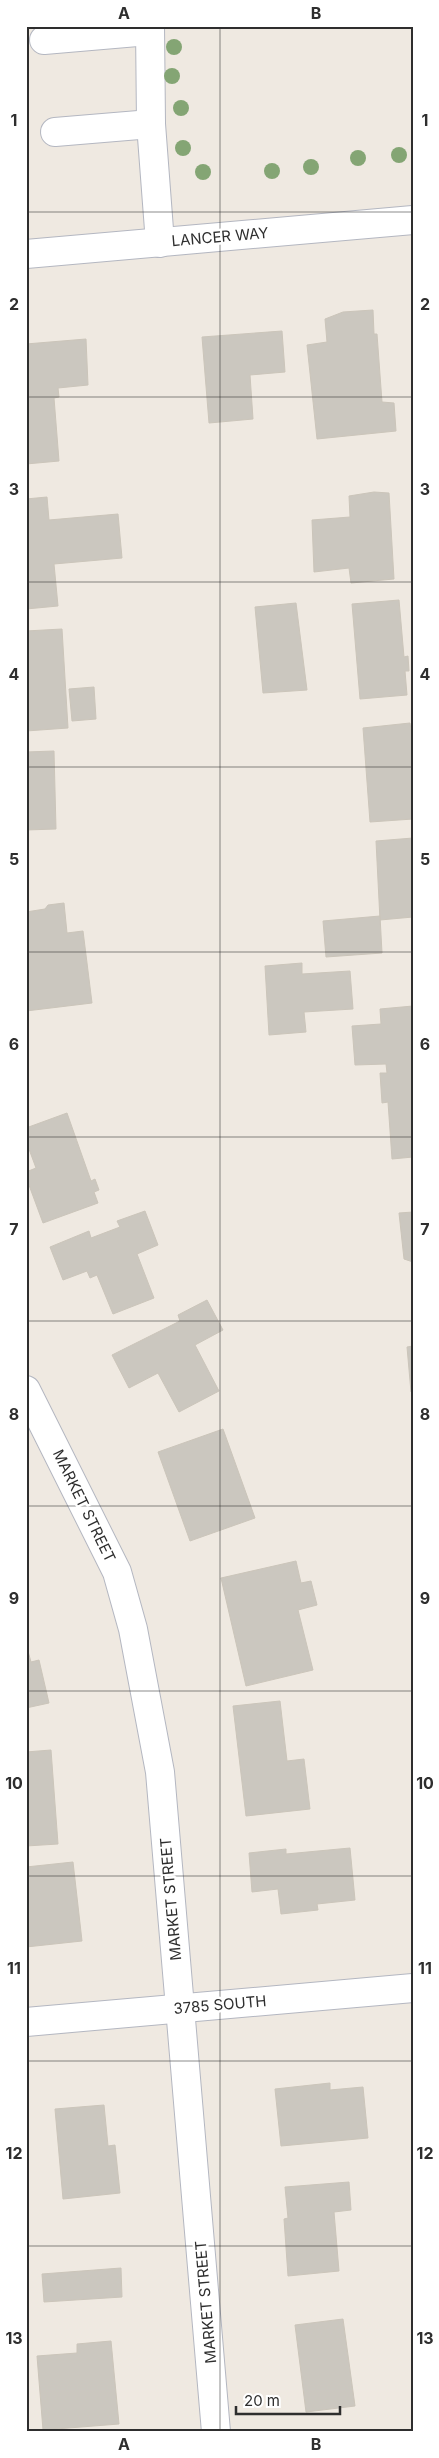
<svg xmlns="http://www.w3.org/2000/svg" width="439" height="2458" font-family="Inter,sans-serif">
  <style>
    .building { fill: #cbc7bf; stroke: #cbc5ba }
    .lines { fill: none; stroke-linecap: round; stroke-linejoin: round }
    .minor-casing { stroke: #b4b7c1; stroke-width: 30 }
    .minor { stroke: #fff; stroke-width: 28 }
    .tree { fill: #84a574 }
    .grid { fill: none; stroke: #2e2e2e; stroke-width: 1; stroke-opacity: 0.55 }
    .labels { text-anchor: middle; stroke-width: 5; stroke-linejoin: round; paint-order: stroke }
    .street-label { font-size: 15px; fill: #2e2e2e; stroke: #fff }
    .neatline { fill: none; stroke: #2e2e2e; stroke-width: 2 }
    .grid-label { font-size: 16px; text-anchor: middle; font-weight: bold; fill: #2e2e2e }
  </style>
  <rect width="100%" height="100%" fill="#efe9e1"/>
  <g class="building">
    <path d="M 373,310 L 374,334 L 377,334 L 382,402 L 394,403 L 396,431 L 317,439 L 307,345 L 327,342 L 325,319 L 343,312 Z"/>
    <path d="M 282,331 L 285,372 L 250,375 L 253,419 L 209,423 L 202,337 Z"/>
    <path d="M 86,339 L 88,385 L 58,388 L 59,397 L 54,398 L 59,461 L 26,464 L 26,344 Z"/>
    <path d="M 374,492 L 389,493 L 394,579 L 351,583 L 349,568 L 314,572 L 312,520 L 350,517 L 349,496 Z"/>
    <path d="M 47,497 L 49,520 L 118,514 L 122,558 L 54,564 L 58,606 L 26,609 L 26,499 Z"/>
    <path d="M 399,600 L 404,657 L 408,656 L 409,671 L 405,671 L 407,695 L 360,699 L 352,604 Z"/>
    <path d="M 296,603 L 307,690 L 263,693 L 255,607 Z"/>
    <path d="M 62,629 L 68,728 L 26,731 L 26,631 Z"/>
    <path d="M 94,687 L 96,719 L 72,721 L 69,689 Z"/>
    <path d="M 410,723 L 413,744 L 413,819 L 370,822 L 363,728 Z"/>
    <path d="M 54,751 L 56,829 L 26,830 L 26,752 Z"/>
    <path d="M 413,838 L 413,917 L 380,920 L 376,841 Z"/>
    <path d="M 64,903 L 67,933 L 83,931 L 92,1003 L 26,1011 L 26,912 L 45,909 L 48,905 Z"/>
    <path d="M 380,916 L 382,953 L 326,957 L 323,921 Z"/>
    <path d="M 302,963 L 302,974 L 350,971 L 353,1009 L 304,1012 L 306,1032 L 269,1035 L 265,966 Z"/>
    <path d="M 413,1006 L 413,1157 L 392,1159 L 388,1102 L 382,1103 L 380,1073 L 387,1073 L 386,1064 L 355,1065 L 352,1026 L 381,1024 L 380,1009 Z"/>
    <path d="M 67,1113 L 91,1181 L 95,1179 L 99,1190 L 94,1192 L 98,1203 L 43,1223 L 26,1177 L 26,1172 L 36,1168 L 26,1141 L 26,1128 Z"/>
    <path d="M 145,1211 L 158,1245 L 137,1254 L 154,1298 L 113,1314 L 97,1275 L 90,1278 L 87,1271 L 63,1280 L 50,1247 L 89,1231 L 91,1238 L 120,1227 L 117,1221 Z"/>
    <path d="M 413,1212 L 413,1262 L 404,1259 L 399,1213 Z"/>
    <path d="M 207,1300 L 223,1330 L 195,1345 L 219,1391 L 179,1412 L 158,1373 L 129,1388 L 112,1355 L 180,1321 L 178,1315 Z"/>
    <path d="M 413,1346 L 413,1392 L 411,1392 L 407,1347 Z"/>
    <path d="M 223,1429 L 255,1518 L 190,1541 L 158,1452 Z"/>
    <path d="M 296,1561 L 301,1583 L 311,1581 L 317,1605 L 298,1610 L 313,1670 L 246,1686 L 221,1578 Z"/>
    <path d="M 26,1644 L 31,1662 L 39,1660 L 49,1703 L 26,1708 Z"/>
    <path d="M 280,1701 L 287,1761 L 304,1759 L 310,1809 L 246,1816 L 233,1706 Z"/>
    <path d="M 51,1750 L 58,1844 L 26,1846 L 26,1752 Z"/>
    <path d="M 350,1848 L 355,1900 L 317,1904 L 318,1910 L 281,1914 L 278,1889 L 252,1892 L 249,1853 L 286,1849 L 286,1854 Z"/>
    <path d="M 73,1862 L 82,1941 L 26,1947 L 26,1867 Z"/>
    <path d="M 330,2083 L 330,2090 L 363,2087 L 368,2138 L 281,2146 L 275,2089 Z"/>
    <path d="M 104,2105 L 108,2146 L 115,2145 L 120,2193 L 63,2199 L 55,2109 Z"/>
    <path d="M 349,2182 L 351,2210 L 334,2212 L 339,2271 L 288,2276 L 284,2219 L 288,2218 L 285,2187 Z"/>
    <path d="M 121,2268 L 122,2297 L 44,2302 L 42,2274 Z"/>
    <path d="M 343,2319 L 355,2406 L 306,2412 L 295,2325 Z"/>
    <path d="M 111,2341 L 119,2424 L 43,2430 L 37,2356 L 77,2353 L 77,2344 Z"/>
  </g>
  <g class="lines">
    <defs>
      <g id="minor">
        <path d="M 150,26 L 151,124 L 160,243"/>
        <path d="M 44,40 L 149,31"/>
        <path d="M 55,132 L 151,124"/>
        <path d="M 26,254 L 413,220"/>
        <path d="M 26,1390 L 117,1572 L 133,1629 L 160,1772 L 216,2432"/>
        <path d="M 26,2022 L 413,1988"/>
      </g>
    </defs>
    <use href="#minor" class="minor-casing"/>
    <use href="#minor" class="minor"/>
  </g>
  <g class="tree">
    <circle cx="174" cy="47" r="8"/>
    <circle cx="172" cy="76" r="8"/>
    <circle cx="181" cy="108" r="8"/>
    <circle cx="183" cy="148" r="8"/>
    <circle cx="399" cy="155" r="8"/>
    <circle cx="358" cy="158" r="8"/>
    <circle cx="311" cy="167" r="8"/>
    <circle cx="272" cy="171" r="8"/>
    <circle cx="203" cy="172" r="8"/>
  </g>
  <path class="grid" d="M 220,26 L 220,2432M 26,212 L 413,212M 26,397 L 413,397M 26,582 L 413,582M 26,767 L 413,767M 26,952 L 413,952M 26,1137 L 413,1137M 26,1321 L 413,1321M 26,1506 L 413,1506M 26,1691 L 413,1691M 26,1876 L 413,1876M 26,2061 L 413,2061M 26,2246 L 413,2246"/>
  <g class="labels">
    <g class="street-label">
      <text transform="translate(220 237) rotate(-5)" y="5">LANCER WAY</text>
      <text transform="translate(84 1506) rotate(64)" y="5">MARKET STREET</text>
      <text transform="translate(171 1899) rotate(-95)" y="5">MARKET STREET</text>
      <text transform="translate(220 2005) rotate(-5)" y="5">3785 SOUTH</text>
      <text transform="translate(206 2302) rotate(-95)" y="5">MARKET STREET</text>
    </g>
  </g>
  <rect width="439" height="2458" fill="none" stroke="#ffffff" stroke-width="55"/>
  <path d="M236 2406v8h104v-8" fill="none" stroke="#2e2e2e" stroke-width="2.5"/>
  <text x="244" y="2406" font-size="15" fill="#2e2e2e" stroke="#ffffff" stroke-width="4" paint-order="stroke">20 m</text>
  <rect x="28" y="28" width="384" height="2402" class="neatline"/>
  <g class="grid-label">
    <text x="124" y="19">A</text>
    <text x="316" y="19">B</text>
    <text x="14" y="126">1</text>
    <text x="425" y="126">1</text>
    <text x="14" y="310">2</text>
    <text x="425" y="310">2</text>
    <text x="14" y="495">3</text>
    <text x="425" y="495">3</text>
    <text x="14" y="680">4</text>
    <text x="425" y="680">4</text>
    <text x="14" y="865">5</text>
    <text x="425" y="865">5</text>
    <text x="14" y="1050">6</text>
    <text x="425" y="1050">6</text>
    <text x="14" y="1235">7</text>
    <text x="425" y="1235">7</text>
    <text x="14" y="1420">8</text>
    <text x="425" y="1420">8</text>
    <text x="14" y="1604">9</text>
    <text x="425" y="1604">9</text>
    <text x="14" y="1789">10</text>
    <text x="425" y="1789">10</text>
    <text x="14" y="1974">11</text>
    <text x="425" y="1974">11</text>
    <text x="14" y="2159">12</text>
    <text x="425" y="2159">12</text>
    <text x="14" y="2344">13</text>
    <text x="425" y="2344">13</text>
    <text x="124" y="2450">A</text>
    <text x="316" y="2450">B</text>
  </g>
</svg>
